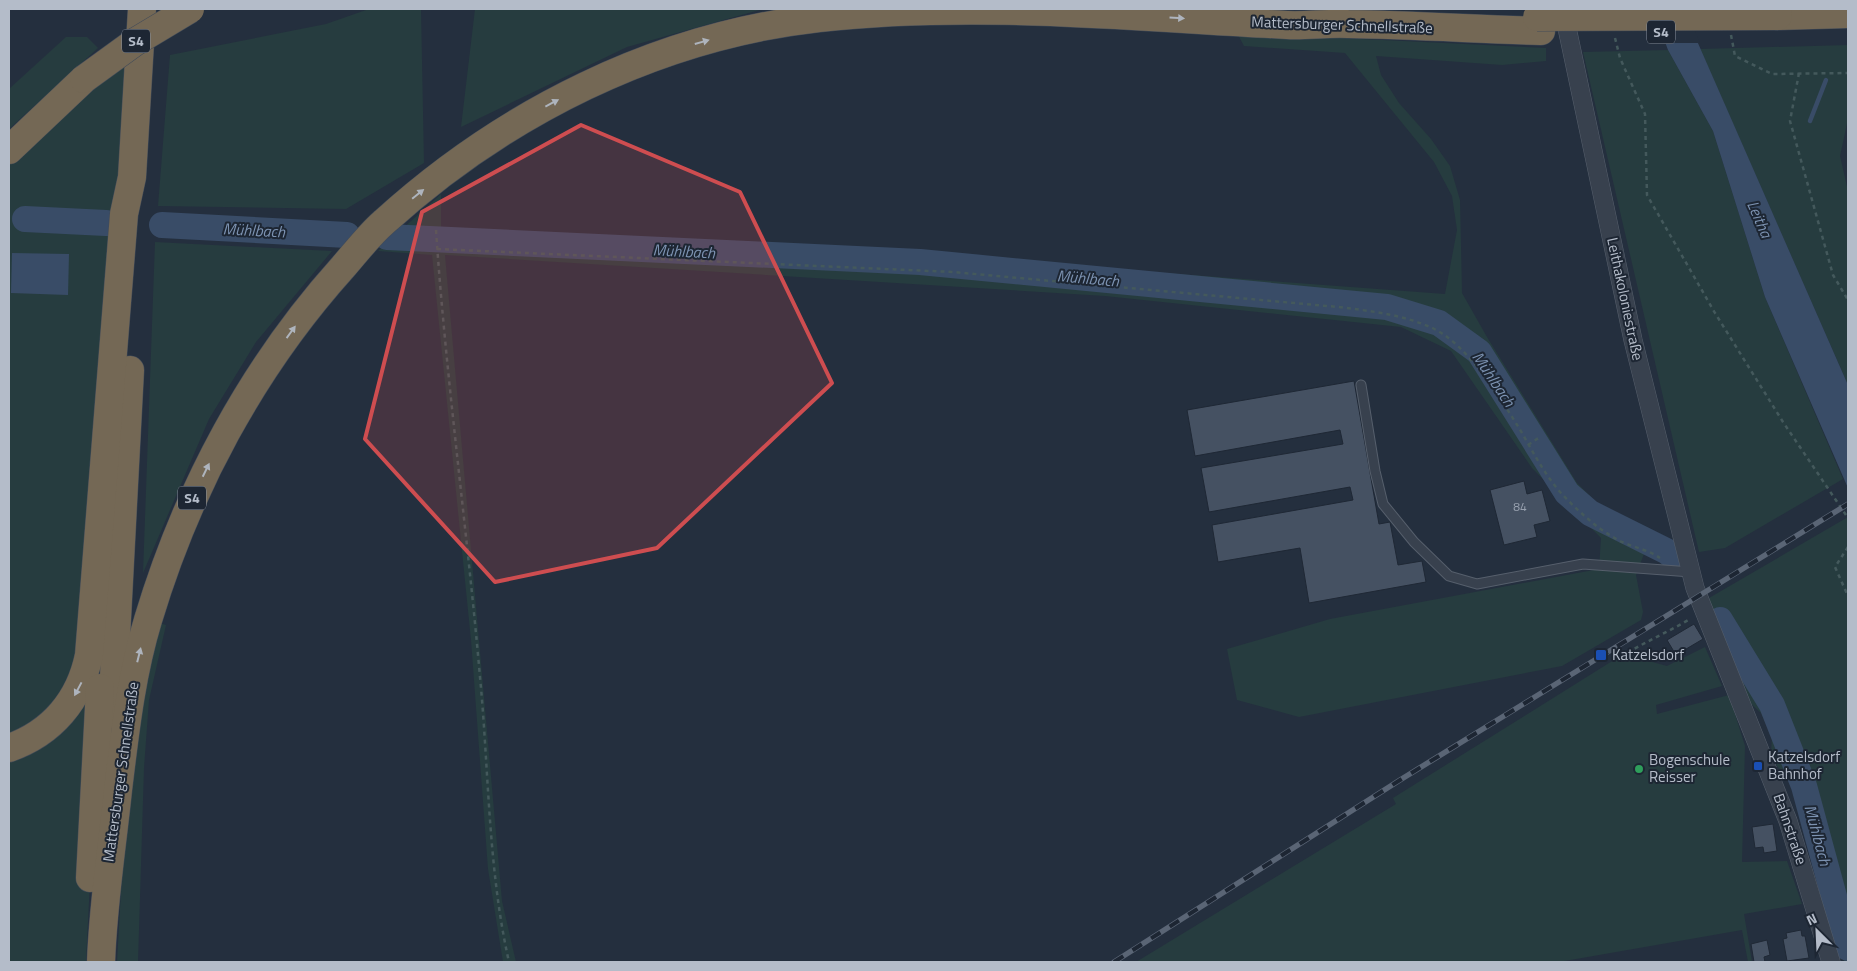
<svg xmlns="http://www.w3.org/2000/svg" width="1857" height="971" font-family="'Titillium Web',sans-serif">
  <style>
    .green { fill: #263c3f }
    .water { fill: #394c67 }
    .pier { fill: #242f3e }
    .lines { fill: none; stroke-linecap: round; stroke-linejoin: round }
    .stream { stroke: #394c67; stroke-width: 4.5 }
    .river { stroke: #394c67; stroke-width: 26 }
    .building { fill: #455162; stroke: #1f2835 }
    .lane-casing { stroke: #565f6c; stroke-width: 11 }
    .street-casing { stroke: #565f6c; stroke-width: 19 }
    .highway-casing { stroke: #434c59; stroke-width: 29 }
    .path { stroke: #44595c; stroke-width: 2.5; stroke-dasharray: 4 4; stroke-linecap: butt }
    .lane { stroke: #38414e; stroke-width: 9 }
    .street { stroke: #38414e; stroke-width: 18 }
    .highway { stroke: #746855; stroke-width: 28 }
    .rail-casing { stroke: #5a6575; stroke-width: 5.5 }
    .rail { stroke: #1d2633; stroke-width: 4; stroke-dasharray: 11; stroke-linecap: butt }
    .highway-bridge-casing { stroke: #434c59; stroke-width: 29; stroke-linecap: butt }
    .highway-bridge { stroke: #746855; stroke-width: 28 }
    .oneway { fill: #aeb4bd }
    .marked { fill: #ce4d50; fill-opacity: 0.2; stroke: #ce4d50; stroke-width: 4; stroke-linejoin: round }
    .transit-dot { fill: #1a4fb4; stroke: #1d2633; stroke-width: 2 }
    .leisure-dot { fill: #2e9e5b; stroke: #1d2633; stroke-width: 2 }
    .labels { text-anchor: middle; stroke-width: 4; stroke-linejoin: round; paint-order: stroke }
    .number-label { font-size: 12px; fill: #98a1af }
    .shield { fill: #1d2633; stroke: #878f9c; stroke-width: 1 }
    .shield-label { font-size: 14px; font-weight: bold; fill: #b4bcc9 }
    .street-label { font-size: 15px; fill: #b4bcc9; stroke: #1d2633 }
    .poi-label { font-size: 15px; fill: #b4bcc9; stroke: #1d2633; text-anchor: start }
    .water-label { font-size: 16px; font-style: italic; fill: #7c92b1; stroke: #1d2633 }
  </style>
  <rect width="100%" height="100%" fill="#242f3e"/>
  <g class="green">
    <path d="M 369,9 L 421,9 L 424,163 L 346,209 L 158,206 L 170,55 L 326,24 Z"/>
    <path d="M 475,9 L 763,9 L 627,47 L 461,127 Z"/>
    <path d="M 1237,33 L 1546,48 L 1546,61 L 1502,65 L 1376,56 L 1381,75 L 1399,103 L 1431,139 L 1450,166 L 1460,200 L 1462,293 L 1487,337 L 1577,483 L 1598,504 L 1653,530 L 1636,575 L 1643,612 L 1641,620 L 1562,666 L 1299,717 L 1237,700 L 1227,649 L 1330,619 L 1599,569 L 1601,538 L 1532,468 L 1451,351 L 1401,327 L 1105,296 L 445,255 L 502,901 L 516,962 L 503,962 L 488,869 L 471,640 L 432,255 L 378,251 L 441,194 L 441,229 L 1017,262 L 1445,294 L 1457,230 L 1452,196 L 1434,162 L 1345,53 L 1244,46 Z"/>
    <path d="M 66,37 L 87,37 L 98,48 L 9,129 L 9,89 Z"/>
    <path d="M 1848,45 L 1848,119 L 1840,156 L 1848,191 L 1848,385 L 1700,49 Z"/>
    <path d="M 1668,50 L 1713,131 L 1765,297 L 1843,479 L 1725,548 L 1699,552 L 1583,52 Z"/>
    <path d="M 139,55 L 89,655 L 99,702 L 86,962 L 9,962 L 9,150 Z"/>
    <path d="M 155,242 L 332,251 L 256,342 L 209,419 L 143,573 Z"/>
    <path d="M 1848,517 L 1848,962 L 1844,962 L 1791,781 L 1777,766 L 1771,753 L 1772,735 L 1761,713 L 1750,703 L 1717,626 L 1709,598 Z"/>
    <path d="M 156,622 L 166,625 L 149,700 L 144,768 L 138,962 L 117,962 L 128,765 Z"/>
    <path d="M 1705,647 L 1722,686 L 1656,705 L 1657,714 L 1729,695 L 1745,746 L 1742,862 L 1787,861 L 1802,904 L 1744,914 L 1752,962 L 1748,962 L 1742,930 L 1559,962 L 1136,962 L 1396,804 L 1393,798 L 1625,653 L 1634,657 L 1667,666 Z"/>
  </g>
  <g class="water">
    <path d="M 1653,9 L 1683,9 L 1848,385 L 1848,488 L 1765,297 L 1713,131 L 1668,50 Z"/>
    <path d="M 12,253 L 69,254 L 68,295 L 11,293 Z"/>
  </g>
  <path class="pier" d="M 1686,9 L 1700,43 L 1663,43 L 1651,10 Z"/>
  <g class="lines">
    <path class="stream" d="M 1810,121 L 1826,80"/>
    <g class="river">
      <path d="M 25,219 L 106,223"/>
      <path d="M 162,225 L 347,235"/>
      <path d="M 387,237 L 920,262 L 1387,307 L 1439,323 L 1479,352 L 1567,493 L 1590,513 L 1666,551 L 1679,561"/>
      <path d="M 1720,620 L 1772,705 L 1804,786 L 1848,948"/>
    </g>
  </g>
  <g class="building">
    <path d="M 1354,381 L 1379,524 L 1390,522 L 1398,565 L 1422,561 L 1426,582 L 1309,603 L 1300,548 L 1218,562 L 1212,525 L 1353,500 L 1350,487 L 1209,512 L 1201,468 L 1343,444 L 1340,430 L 1195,456 L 1187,410 Z"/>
    <path d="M 1524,481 L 1527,494 L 1542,490 L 1550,521 L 1534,525 L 1537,537 L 1504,545 L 1490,490 Z"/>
    <path d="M 1694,624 L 1703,639 L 1676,655 L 1667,640 Z"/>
    <path d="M 1773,824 L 1777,851 L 1764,853 L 1763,847 L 1755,848 L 1752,827 Z"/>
    <path d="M 1801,930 L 1802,936 L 1805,936 L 1809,958 L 1787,961 L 1783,939 L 1787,938 L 1786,933 Z"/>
    <path d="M 1767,940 L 1770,955 L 1764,957 L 1765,962 L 1754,962 L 1751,944 Z"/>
  </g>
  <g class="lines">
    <defs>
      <path id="lane" d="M 1361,385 L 1375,471 L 1383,504 L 1414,542 L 1449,576 L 1477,584 L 1583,564 L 1691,572"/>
      <path id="street" d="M 1563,9 L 1633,340 L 1695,588 L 1788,821 L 1831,962"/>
      <g id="highway">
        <path d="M 1778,16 L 1848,14"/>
        <path d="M 9,150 L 84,79"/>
        <path d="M 112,714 L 130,370"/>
        <path d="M 9,748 C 52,733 80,700 89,655 L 124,214 L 132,177 L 142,9"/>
        <path d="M 90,878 L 100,688"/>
        <path d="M 101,962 C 103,904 112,848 118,790 C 125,733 131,676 148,620 C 187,490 252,368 343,267 C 356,252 369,235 384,222 C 504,113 657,36 819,18 C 975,1 1131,17 1287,25 C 1307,26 1327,23 1348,24 C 1412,25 1476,29 1541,31"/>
      </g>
    </defs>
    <use href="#lane" class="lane-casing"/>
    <use href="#street" class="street-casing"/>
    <use href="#highway" class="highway-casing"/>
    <g class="path">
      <path d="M 1731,35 L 1735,56 L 1772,74 L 1848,73"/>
      <path d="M 1615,38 L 1620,58 L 1645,114 L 1647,195 L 1715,313 L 1783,422 L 1848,518"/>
      <path d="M 1799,73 L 1790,121 L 1833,275 L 1848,300"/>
      <path d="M 436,230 C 446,379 467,528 480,677 C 489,772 488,869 509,962"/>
      <path d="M 437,249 L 953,272 L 1338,307 C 1370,311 1400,314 1430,327 C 1466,342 1499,396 1519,428 C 1532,450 1543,472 1560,492 C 1577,510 1596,528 1618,540 C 1631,547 1647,549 1660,558"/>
      <path d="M 1528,445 L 1540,437"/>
      <path d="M 1848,547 L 1835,567 L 1848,596"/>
      <path d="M 1628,651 L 1629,652 C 1649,640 1670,631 1690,619"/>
    </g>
    <use href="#lane" class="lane"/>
    <use href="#street" class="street"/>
    <use href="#highway" class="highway"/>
    <defs>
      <path id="rail" d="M 1114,962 L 1400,780 L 1848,504"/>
    </defs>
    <use href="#rail" class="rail-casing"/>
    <use href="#rail" class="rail"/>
    <defs>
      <g id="highway-bridge">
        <path d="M 1537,17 L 1778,16"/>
        <path d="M 84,79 L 135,42 L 190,9"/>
      </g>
    </defs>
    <use href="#highway-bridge" class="highway-bridge-casing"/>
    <use href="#highway-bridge" class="highway-bridge"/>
  </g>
  <defs><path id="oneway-solid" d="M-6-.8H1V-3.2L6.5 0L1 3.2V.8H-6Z" transform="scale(1.25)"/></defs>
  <g class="oneway">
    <use href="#oneway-solid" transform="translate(1177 18) rotate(3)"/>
    <use href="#oneway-solid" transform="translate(702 42) rotate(-16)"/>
    <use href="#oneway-solid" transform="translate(552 103) rotate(-28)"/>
    <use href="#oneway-solid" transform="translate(418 194) rotate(-39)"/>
    <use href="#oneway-solid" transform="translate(291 332) rotate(-54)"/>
    <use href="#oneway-solid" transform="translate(206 470) rotate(-64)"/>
    <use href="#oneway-solid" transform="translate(139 655) rotate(-76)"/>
    <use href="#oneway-solid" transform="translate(78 689) rotate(118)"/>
  </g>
  <path class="marked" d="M 581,125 L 740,192 L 832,383 L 657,548 L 495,582 L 365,439 L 422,212 Z"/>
  <g class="transit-dot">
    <rect x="1595" y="649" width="12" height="12" rx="2.5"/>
    <rect x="1753" y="761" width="10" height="10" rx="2.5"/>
  </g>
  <circle class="leisure-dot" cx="1639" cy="769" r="5"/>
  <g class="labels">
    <g class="number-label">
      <text x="1520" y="511">84</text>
    </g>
    <g class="shield">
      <rect x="1647" y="20.5" width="28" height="23" rx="4"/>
      <rect x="122" y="29.5" width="28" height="23" rx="4"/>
      <rect x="178" y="486.5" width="28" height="23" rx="4"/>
    </g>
    <g class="shield-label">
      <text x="1661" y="37">S4</text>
      <text x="136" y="46">S4</text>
      <text x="192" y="503">S4</text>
    </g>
    <g class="street-label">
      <text transform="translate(1342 25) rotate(2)" y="5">Mattersburger Schnellstraße</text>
      <text transform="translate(1625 299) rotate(78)" y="5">Leithakoloniestraße</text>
      <text transform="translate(121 772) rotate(-82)" y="5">Mattersburger Schnellstraße</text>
      <text transform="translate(1790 829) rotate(71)" y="5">Bahnstraße</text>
    </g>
    <g class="poi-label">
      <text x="1612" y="660">Katzelsdorf</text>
      <text x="1768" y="762">Katzelsdorf<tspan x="1768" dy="17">Bahnhof</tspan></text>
      <text x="1649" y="765">Bogenschule<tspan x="1649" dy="17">Reisser</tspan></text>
    </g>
    <g class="water-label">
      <text transform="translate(1760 219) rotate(66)" y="6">Leitha</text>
      <text transform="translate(254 230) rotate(3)" y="6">Mühlbach</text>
      <text transform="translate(684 251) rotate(3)" y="6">Mühlbach</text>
      <text transform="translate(1088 278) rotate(5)" y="6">Mühlbach</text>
      <text transform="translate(1494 379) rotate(56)" y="6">Mühlbach</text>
      <text transform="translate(1818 835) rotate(75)" y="6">Mühlbach</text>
    </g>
  </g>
  <rect width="1857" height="971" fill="none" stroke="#b4bcc9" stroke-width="20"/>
  <g transform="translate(1817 931) rotate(336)" stroke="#1d2633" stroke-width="4" paint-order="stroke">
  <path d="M0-4L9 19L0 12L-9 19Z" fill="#b4bcc9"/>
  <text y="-8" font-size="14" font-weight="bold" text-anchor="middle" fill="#b4bcc9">N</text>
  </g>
</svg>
